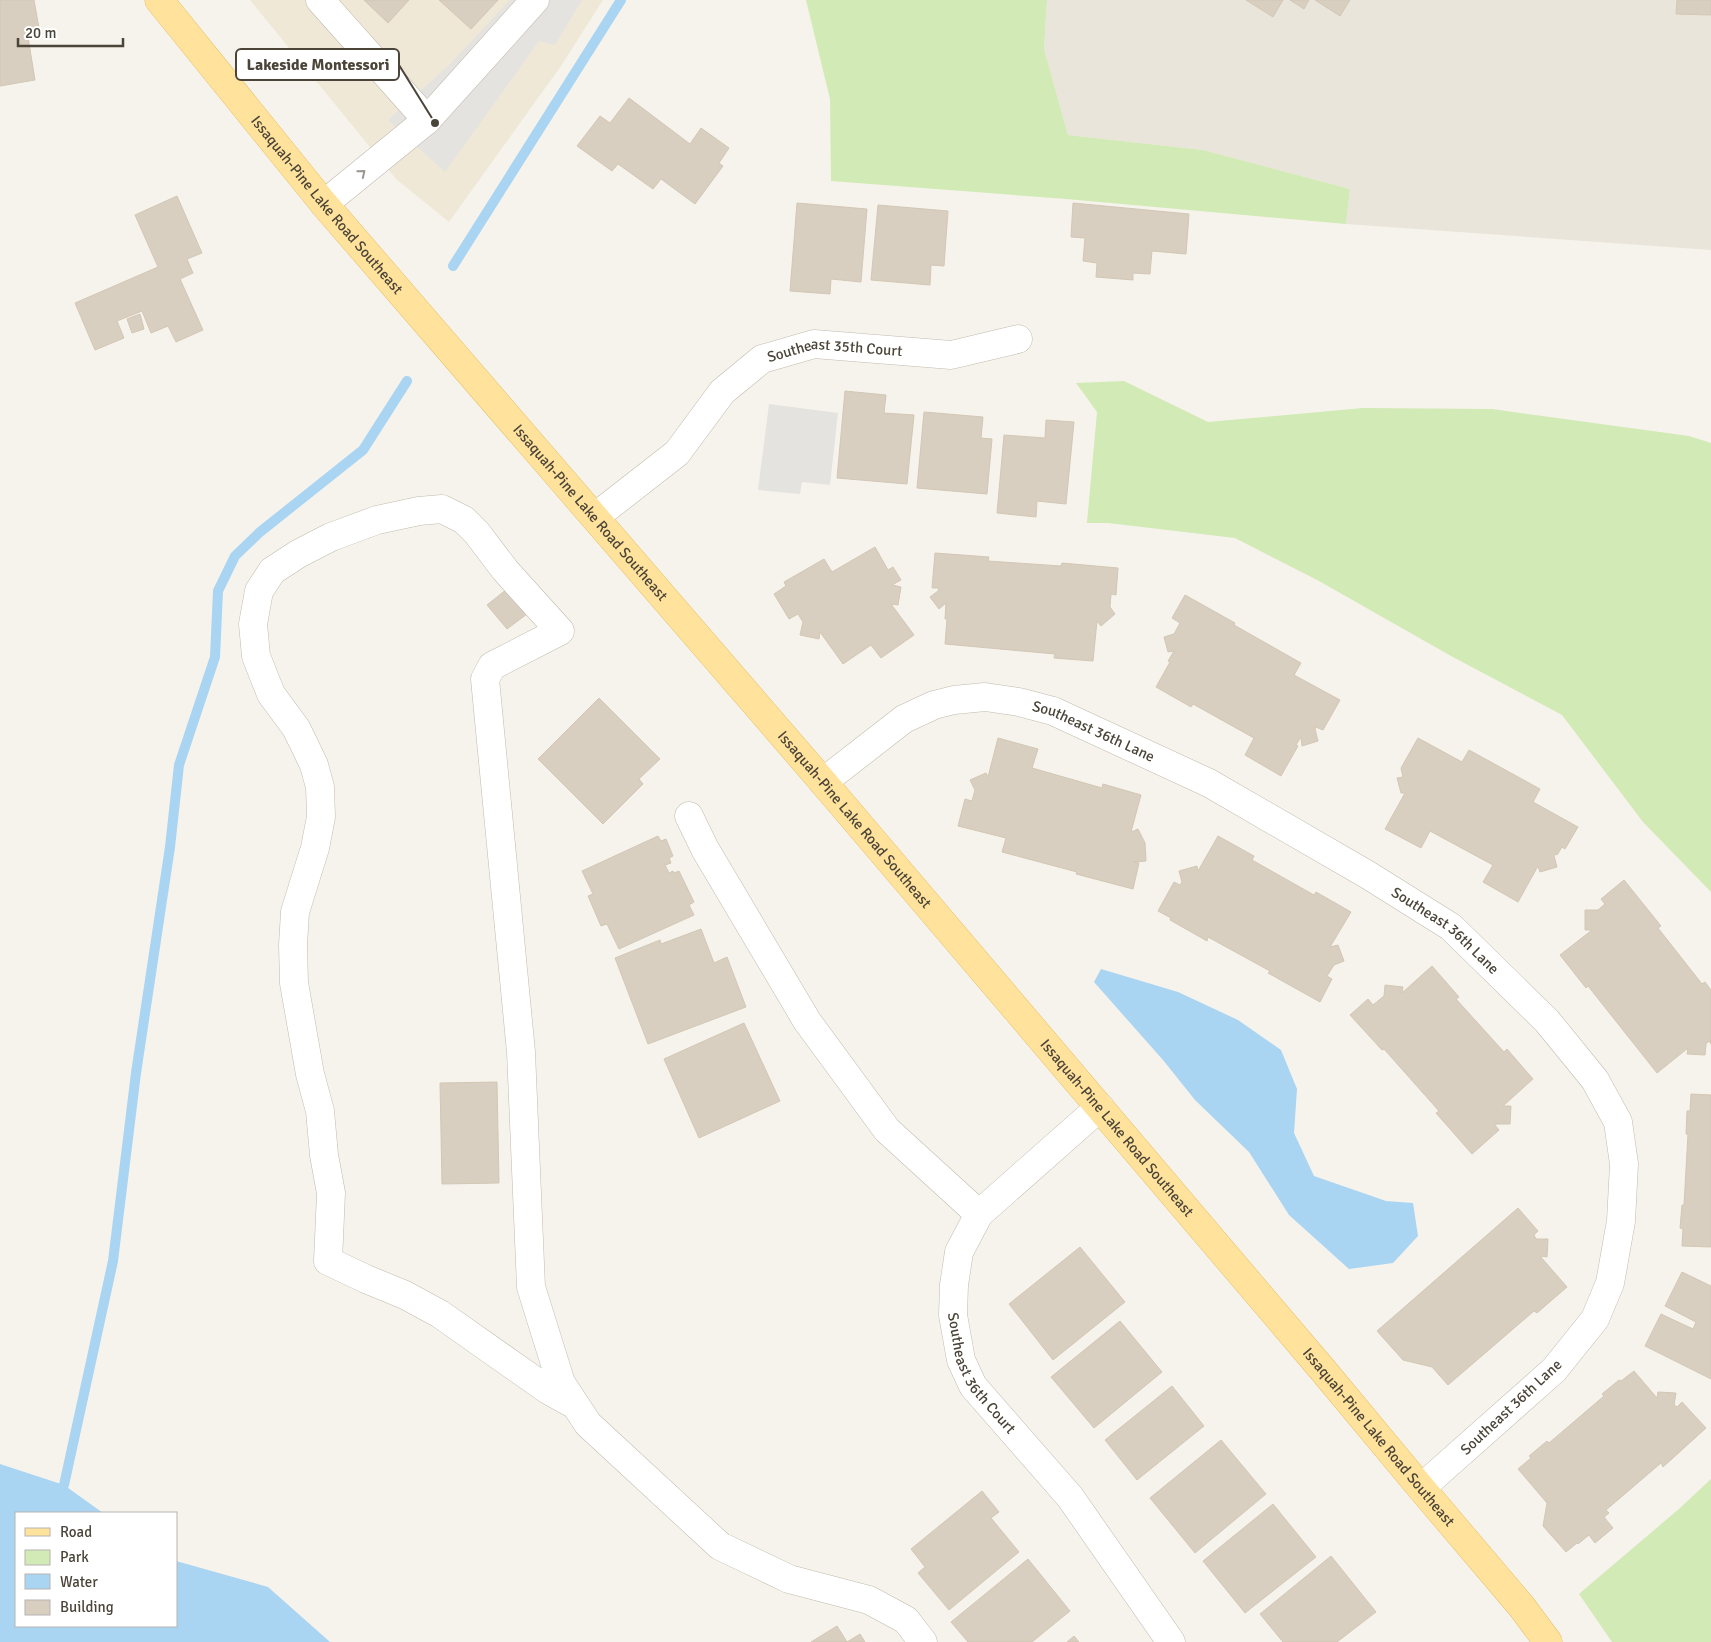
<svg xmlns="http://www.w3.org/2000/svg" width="1711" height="1642" font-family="Signika,sans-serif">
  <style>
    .residential { fill: #eae5da }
    .education { fill: #efe8d6 }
    .green { fill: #d2eab5 }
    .parking { fill: #e5e3e0 }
    .water { fill: #a9d4f2 }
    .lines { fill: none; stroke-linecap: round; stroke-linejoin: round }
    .stream { stroke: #a9d4f2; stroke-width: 10 }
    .building { fill: #d8cfc1; stroke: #d3c7b4 }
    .minor-casing { stroke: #c2bbae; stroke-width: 29 }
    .major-casing { stroke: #e6c16a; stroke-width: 29 }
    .minor { stroke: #fff; stroke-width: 28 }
    .major { stroke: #ffe39c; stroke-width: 28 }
    .oneway { stroke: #9c9892 }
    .labels { text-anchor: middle; stroke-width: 4.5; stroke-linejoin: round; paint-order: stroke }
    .street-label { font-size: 15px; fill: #4b4439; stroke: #fff }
    .leader { fill: none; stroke: #4b4439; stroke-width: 2 }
    .callout-dot { fill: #4b4439; stroke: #fff; stroke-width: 2 }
    .callout { fill: #fff; stroke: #4b4439; stroke-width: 2 }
    .callout-label { font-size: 16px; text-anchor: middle; font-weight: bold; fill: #4b4439 }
  </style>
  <rect width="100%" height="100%" fill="#f6f3ec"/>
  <path class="residential" d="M 1047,0 L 1711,0 L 1711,250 L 1346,224 L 1350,189 L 1203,150 L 1068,135 L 1044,49 Z"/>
  <path class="education" d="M 250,0 L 603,0 L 561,66 L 449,222 L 396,179 Z"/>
  <g class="green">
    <path d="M 806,0 L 1047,0 L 1044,49 L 1068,135 L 1203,150 L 1350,189 L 1346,224 L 1066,199 L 831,181 L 830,99 Z"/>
    <path d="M 1124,381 L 1208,422 L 1363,408 L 1492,409 L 1689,436 L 1711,443 L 1711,892 L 1643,822 L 1562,715 L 1451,656 L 1319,581 L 1235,538 L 1108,523 L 1087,523 L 1097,412 L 1076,383 Z"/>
    <path d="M 1711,1479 L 1711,1642 L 1612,1642 L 1579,1594 L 1680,1508 Z"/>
  </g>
  <g class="parking">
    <path d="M 510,0 L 582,0 L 555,45 L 539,41 L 445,172 L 388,120 L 448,66 Z"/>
    <path d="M 769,404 L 838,413 L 830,485 L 802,482 L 800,494 L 758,490 Z"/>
  </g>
  <g class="water">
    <path d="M 1101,969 L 1178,992 L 1238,1020 L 1281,1050 L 1297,1089 L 1294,1133 L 1314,1176 L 1386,1201 L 1413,1203 L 1418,1236 L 1393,1263 L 1349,1269 L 1289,1215 L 1249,1152 L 1195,1100 L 1163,1060 L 1094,982 Z"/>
    <path d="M 0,1464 L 64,1485 L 103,1513 L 16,1513 L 16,1626 L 176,1626 L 176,1561 L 268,1587 L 330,1642 L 0,1642 Z"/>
  </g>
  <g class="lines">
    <g class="stream">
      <path d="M 453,266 L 621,0"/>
      <path d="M 64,1485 L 113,1261 L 136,1073 L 170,847 L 179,765 L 215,657 L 218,591 L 235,556 L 260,532 L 363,450 L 407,381"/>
    </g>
  </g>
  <g class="building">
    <path d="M 0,0 L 34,0 L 39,28 L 27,31 L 35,80 L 0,86 Z"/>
    <path d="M 364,0 L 409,0 L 388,23 Z"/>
    <path d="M 439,0 L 498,0 L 471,29 Z"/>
    <path d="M 1246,0 L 1283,0 L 1273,17 Z"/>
    <path d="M 1290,0 L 1309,0 L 1304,9 Z"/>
    <path d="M 1315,0 L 1350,0 L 1340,16 Z"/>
    <path d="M 1677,0 L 1711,0 L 1711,15 L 1676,14 Z"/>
    <path d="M 629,98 L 690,144 L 701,128 L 729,148 L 719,163 L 723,166 L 695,204 L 661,179 L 653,189 L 618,164 L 612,171 L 577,146 L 600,116 L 610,123 Z"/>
    <path d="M 177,196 L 202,253 L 187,259 L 193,273 L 180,279 L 203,330 L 176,342 L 168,326 L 151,333 L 142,311 L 117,321 L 124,338 L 95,350 L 75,303 L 158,267 L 135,215 Z"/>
    <path d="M 797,203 L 867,209 L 861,282 L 831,279 L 830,294 L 790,291 Z"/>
    <path d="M 1073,203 L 1189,214 L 1186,254 L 1152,251 L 1150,274 L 1133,273 L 1133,280 L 1096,277 L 1097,263 L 1083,261 L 1085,238 L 1071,237 Z"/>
    <path d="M 878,205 L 948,211 L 944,266 L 931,265 L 930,285 L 871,280 Z"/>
    <path d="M 140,314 L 144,329 L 132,333 L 127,319 Z"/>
    <path d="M 845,391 L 886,395 L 884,413 L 914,415 L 907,484 L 837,478 Z"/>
    <path d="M 924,412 L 983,417 L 981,438 L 992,439 L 987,494 L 917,488 Z"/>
    <path d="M 1046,420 L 1074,422 L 1066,504 L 1037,501 L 1036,517 L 997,513 L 1004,435 L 1045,438 Z"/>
    <path d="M 875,547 L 888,570 L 893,567 L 901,580 L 892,585 L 901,587 L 898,605 L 891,604 L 914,635 L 881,658 L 871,645 L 843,664 L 820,632 L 819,639 L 800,635 L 803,622 L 798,614 L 789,619 L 774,594 L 786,586 L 784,582 L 824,559 L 832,572 Z"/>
    <path d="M 935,553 L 989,557 L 988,561 L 1061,566 L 1062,563 L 1118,568 L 1116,595 L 1111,594 L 1110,607 L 1115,614 L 1101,626 L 1097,621 L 1093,661 L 1054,658 L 1055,654 L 945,644 L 947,619 L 945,619 L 946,603 L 939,609 L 930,597 L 938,591 L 939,588 L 932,588 Z"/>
    <path d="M 507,589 L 527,614 L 507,629 L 487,605 Z"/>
    <path d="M 1185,595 L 1235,623 L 1234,625 L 1301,663 L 1294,675 L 1340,700 L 1323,730 L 1316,727 L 1315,729 L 1318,741 L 1302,746 L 1301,737 L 1296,745 L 1298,746 L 1281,776 L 1245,755 L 1254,738 L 1193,704 L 1191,707 L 1156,687 L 1170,662 L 1168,661 L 1174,651 L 1168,652 L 1164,637 L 1174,634 L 1180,623 L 1172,618 Z"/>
    <path d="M 599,698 L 660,759 L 639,779 L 643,784 L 603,824 L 538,759 Z"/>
    <path d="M 998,738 L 1038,749 L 1032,768 L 1102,788 L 1103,784 L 1141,795 L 1131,832 L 1138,829 L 1145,843 L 1146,861 L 1133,862 L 1139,863 L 1133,889 L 1076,874 L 1077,872 L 1002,852 L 1006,838 L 958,826 L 965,799 L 972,801 L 975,790 L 970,780 L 986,773 L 988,777 Z"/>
    <path d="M 1418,738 L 1462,762 L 1469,750 L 1540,789 L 1533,802 L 1578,827 L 1565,849 L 1562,847 L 1557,855 L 1555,854 L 1554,856 L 1557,867 L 1540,872 L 1538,866 L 1518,902 L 1483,882 L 1493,865 L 1430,831 L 1421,848 L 1385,829 L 1405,793 L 1401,793 L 1397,778 L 1403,777 L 1401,768 Z"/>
    <path d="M 658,836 L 661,841 L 666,839 L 673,856 L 669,858 L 671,863 L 665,865 L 669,873 L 673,871 L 674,873 L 679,871 L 694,902 L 689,905 L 694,915 L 619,949 L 607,924 L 601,926 L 588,896 L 593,894 L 582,871 Z"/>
    <path d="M 1218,836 L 1254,856 L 1252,860 L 1314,895 L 1316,892 L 1351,912 L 1330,947 L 1338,945 L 1344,961 L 1334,965 L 1327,976 L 1332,979 L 1320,1002 L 1268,973 L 1270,971 L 1208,937 L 1207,941 L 1170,920 L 1171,918 L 1158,911 L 1174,882 L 1180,885 L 1182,882 L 1179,871 L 1197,866 L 1198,871 Z"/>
    <path d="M 1624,880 L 1661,926 L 1658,928 L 1702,984 L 1705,982 L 1711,990 L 1711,1044 L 1709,1041 L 1706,1044 L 1705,1055 L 1687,1054 L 1688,1048 L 1657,1073 L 1588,986 L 1586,988 L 1560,955 L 1592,930 L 1585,930 L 1585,910 L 1598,910 L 1605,904 L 1601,899 Z"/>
    <path d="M 701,929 L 714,963 L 727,957 L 746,1007 L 648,1044 L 615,958 L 660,940 L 661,944 Z"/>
    <path d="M 1432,966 L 1459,997 L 1456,999 L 1504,1052 L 1507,1049 L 1533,1079 L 1503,1106 L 1511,1106 L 1510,1124 L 1497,1124 L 1495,1125 L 1499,1130 L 1472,1154 L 1436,1113 L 1439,1111 L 1384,1049 L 1382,1050 L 1350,1015 L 1368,999 L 1373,1005 L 1384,996 L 1385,985 L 1403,987 L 1402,993 Z"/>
    <path d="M 744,1023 L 780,1101 L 699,1138 L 664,1059 Z"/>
    <path d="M 497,1082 L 499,1183 L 442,1184 L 440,1083 Z"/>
    <path d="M 1691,1094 L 1711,1095 L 1711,1247 L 1682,1246 L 1683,1229 L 1680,1228 L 1682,1205 L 1684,1205 L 1688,1134 L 1686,1134 L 1687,1111 L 1690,1111 Z"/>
    <path d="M 1518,1208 L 1538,1231 L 1534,1235 L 1536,1239 L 1548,1239 L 1547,1257 L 1540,1256 L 1567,1287 L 1537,1313 L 1534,1311 L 1448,1385 L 1432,1367 L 1403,1360 L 1377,1331 Z"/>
    <path d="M 1080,1247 L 1125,1302 L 1053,1360 L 1009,1304 Z"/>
    <path d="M 1682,1272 L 1711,1286 L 1711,1379 L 1645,1346 L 1661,1314 L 1693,1329 L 1696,1322 L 1665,1306 Z"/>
    <path d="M 1120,1321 L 1162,1372 L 1094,1428 L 1051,1377 Z"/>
    <path d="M 1634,1371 L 1657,1398 L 1658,1392 L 1676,1393 L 1674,1405 L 1677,1407 L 1682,1402 L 1706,1428 L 1663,1467 L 1661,1463 L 1606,1510 L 1609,1513 L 1604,1517 L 1613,1528 L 1595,1543 L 1589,1535 L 1578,1544 L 1577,1543 L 1566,1552 L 1543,1526 L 1547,1503 L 1518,1469 L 1531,1458 L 1529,1456 L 1547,1441 L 1549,1443 L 1604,1396 L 1602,1394 L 1619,1380 L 1621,1381 Z"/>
    <path d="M 1172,1386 L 1204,1426 L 1137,1480 L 1105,1440 Z"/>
    <path d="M 1221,1440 L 1266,1494 L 1195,1553 L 1150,1498 Z"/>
    <path d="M 982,1491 L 999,1512 L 991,1518 L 1019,1552 L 949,1610 L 918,1573 L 925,1567 L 911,1549 Z"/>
    <path d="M 1273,1504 L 1316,1557 L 1245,1613 L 1203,1561 Z"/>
    <path d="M 1331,1556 L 1376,1612 L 1337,1642 L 1283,1642 L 1260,1614 Z"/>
    <path d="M 1028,1559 L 1070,1611 L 1032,1642 L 968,1642 L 951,1622 Z"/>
    <path d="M 837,1626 L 847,1642 L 860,1634 L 865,1642 L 811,1642 Z"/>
    <path d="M 1074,1636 L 1079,1642 L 1067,1642 Z"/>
  </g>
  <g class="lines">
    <defs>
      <g id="minor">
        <path d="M 320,0 L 427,120"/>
        <path d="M 324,204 L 427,120 L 535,0"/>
        <path id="s1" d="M 595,517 L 677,453 L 722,392 L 762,359 L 814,344 L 951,355 L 1018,339"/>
        <path id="s2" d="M 823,782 L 904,719 L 934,705 L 954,700 L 985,697 L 1019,702 L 1053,711 L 1209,783 L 1368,875 L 1451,927 L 1547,1021 L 1595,1080 L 1618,1122 L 1624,1164 L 1621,1221 L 1610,1283 L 1595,1319 L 1554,1370 L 1421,1488"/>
        <path d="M 689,816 L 705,849 L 807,1021 L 887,1130 L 979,1214"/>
        <path id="s3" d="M 1100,1107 L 979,1214 L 959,1252 L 954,1285 L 953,1315 L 961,1360 L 973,1386 L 1070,1497 L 1171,1642"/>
        <path d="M 575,1405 L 548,1390 L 440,1314 L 405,1295 L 366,1279 L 328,1261 L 331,1193 L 324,1155 L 320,1111 L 310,1074 L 294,983 L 293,945 L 295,912 L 315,848 L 321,817 L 320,787 L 314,765 L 303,742 L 296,728 L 271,694 L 256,656 L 253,624 L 259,591 L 272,571 L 298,554 L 331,537 L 377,520 L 419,511 L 442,509 L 464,520 L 477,533 L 505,570 L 560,631 L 492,666 L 485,679 L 521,1052 L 531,1287 L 561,1383 L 588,1424 L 720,1546 L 789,1579 L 869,1600 L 906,1620 L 923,1642"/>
      </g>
      <g id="major">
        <path id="s4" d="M 159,0 L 324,204 L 823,782 L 1322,1369 L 1421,1488 L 1522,1607 L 1548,1642"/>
      </g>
    </defs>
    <use href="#minor" class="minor-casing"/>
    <use href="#major" class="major-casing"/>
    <use href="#minor" class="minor"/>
    <use href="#major" class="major"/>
  </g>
  <defs><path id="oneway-chevron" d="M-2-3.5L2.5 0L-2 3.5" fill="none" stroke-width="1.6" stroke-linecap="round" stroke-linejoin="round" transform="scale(1.25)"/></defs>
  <use class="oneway" href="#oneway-chevron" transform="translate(362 173) rotate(-39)"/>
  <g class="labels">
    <g class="street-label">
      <text dy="5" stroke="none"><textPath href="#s4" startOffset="265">Issaquah-Pine Lake Road Southeast</textPath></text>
      <text dy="5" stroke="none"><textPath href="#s1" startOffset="306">Southeast 35th Court</textPath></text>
      <text dy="5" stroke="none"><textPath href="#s4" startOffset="670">Issaquah-Pine Lake Road Southeast</textPath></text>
      <text dy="5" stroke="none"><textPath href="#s2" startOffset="302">Southeast 36th Lane</textPath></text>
      <text dy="5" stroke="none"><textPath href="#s4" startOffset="1075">Issaquah-Pine Lake Road Southeast</textPath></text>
      <text dy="5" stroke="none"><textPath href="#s2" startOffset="708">Southeast 36th Lane</textPath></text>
      <text dy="5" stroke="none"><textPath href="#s4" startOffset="1480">Issaquah-Pine Lake Road Southeast</textPath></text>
      <text dy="5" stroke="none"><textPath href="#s3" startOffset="334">Southeast 36th Court</textPath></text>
      <text transform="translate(1511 1407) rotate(-43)" y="5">Southeast 36th Lane</text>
      <text dy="5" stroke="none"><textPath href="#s4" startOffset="1885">Issaquah-Pine Lake Road Southeast</textPath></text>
    </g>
  </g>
  <path class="leader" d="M435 123L399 65"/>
  <circle class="callout-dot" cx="435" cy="123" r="5"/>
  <rect class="callout" x="236" y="49" width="163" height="31" rx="5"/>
  <g class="callout-label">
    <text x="318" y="70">Lakeside Montessori</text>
  </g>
  <rect x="15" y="1512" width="162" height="115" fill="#ffffff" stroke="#b7b4b0"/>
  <rect x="25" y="1528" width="25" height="8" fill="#ffe39c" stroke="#b7b4b0"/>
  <text x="60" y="1537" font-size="15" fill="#4b4439">Road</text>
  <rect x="25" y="1550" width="25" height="15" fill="#d2eab5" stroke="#b7b4b0"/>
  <text x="60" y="1562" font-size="15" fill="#4b4439">Park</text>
  <rect x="25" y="1574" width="25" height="15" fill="#a9d4f2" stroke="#b7b4b0"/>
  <text x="60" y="1587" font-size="15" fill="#4b4439">Water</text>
  <rect x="25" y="1600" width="25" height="15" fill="#d8cfc1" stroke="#b7b4b0"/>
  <text x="60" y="1612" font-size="15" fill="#4b4439">Building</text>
  <path d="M18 38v8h105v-8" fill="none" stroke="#4b4439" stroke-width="2.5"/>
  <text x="25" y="38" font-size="15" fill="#4b4439" stroke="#ffffff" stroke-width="4" paint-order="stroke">20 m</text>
</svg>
